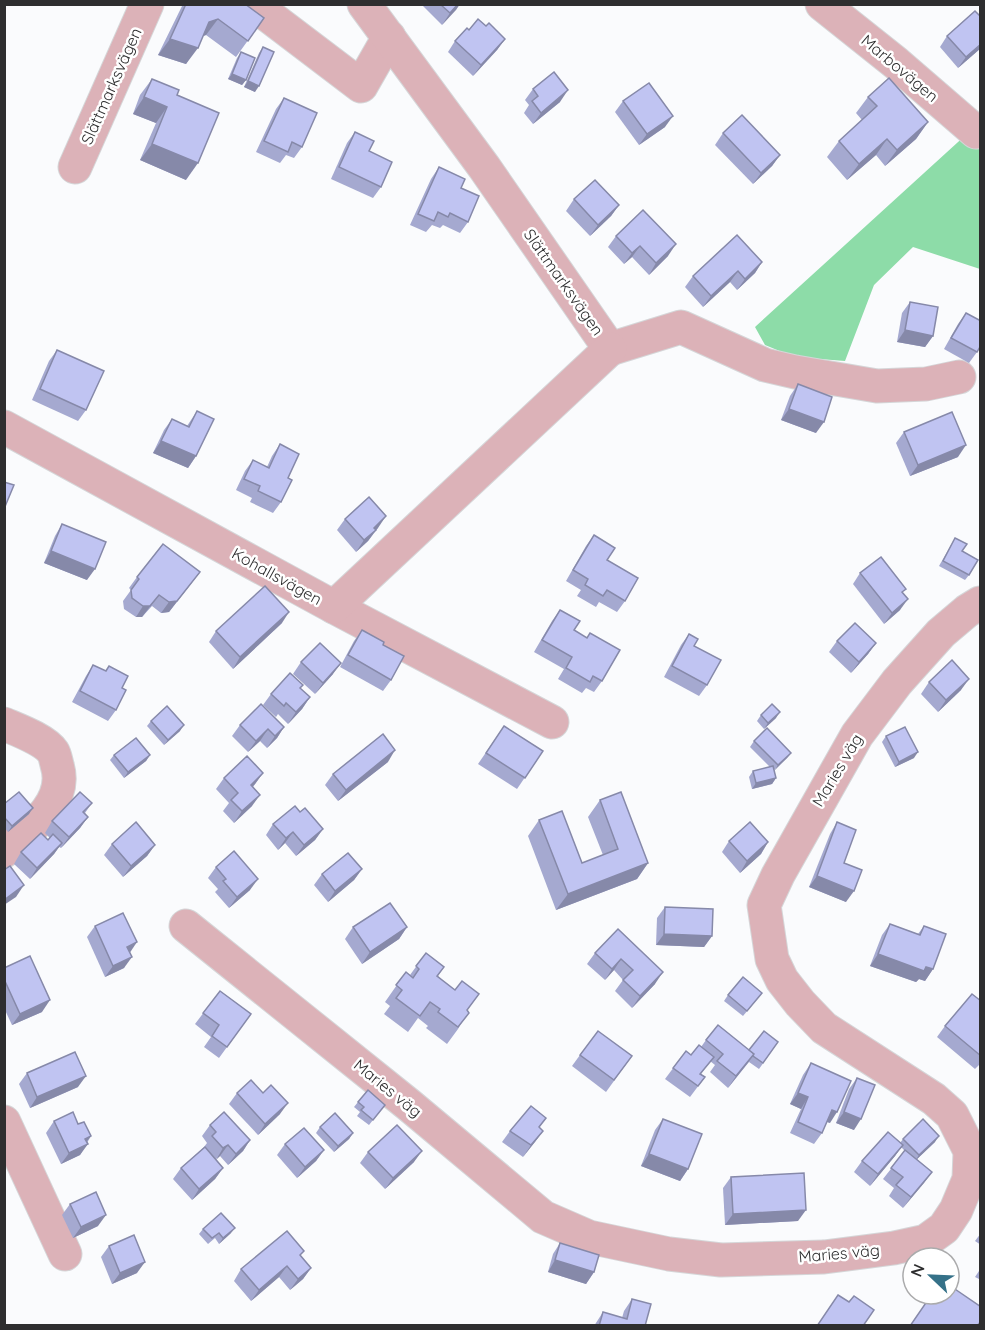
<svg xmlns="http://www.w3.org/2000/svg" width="985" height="1330" font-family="Quicksand,sans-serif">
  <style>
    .forest { fill: #8ddca8 }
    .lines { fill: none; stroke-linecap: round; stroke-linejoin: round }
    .minor-casing { stroke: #d5d6d8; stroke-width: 35 }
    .minor { stroke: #dcb2b8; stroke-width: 33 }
    .wall { fill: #a5a9d0 }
    .shaded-wall { fill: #8689a9 }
    .building { fill: #c0c4f2; stroke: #8689a9; stroke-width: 1.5 }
    .labels { text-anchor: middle; stroke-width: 5; stroke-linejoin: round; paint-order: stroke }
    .street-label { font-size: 16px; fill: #2e2e2f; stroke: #fff }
  </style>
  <rect width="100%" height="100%" fill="#fafbfd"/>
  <path class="forest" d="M 980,122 L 980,269 L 913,247 L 874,285 L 845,361 L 794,357 L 765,345 L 755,327 Z"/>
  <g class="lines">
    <defs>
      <g id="minor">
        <path d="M 253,4 L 361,86 L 389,37"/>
        <path d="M 364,4 L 484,167 L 610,349 L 681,327 L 765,365 L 795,372 L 877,386 L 926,384 L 959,377"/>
        <path d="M 822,4 L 896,63 L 976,132"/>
        <path d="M 75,167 L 147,4"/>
        <path d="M 4,427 L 334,607 L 552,722"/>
        <path d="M 334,607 L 610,349"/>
        <path d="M 4,724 C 18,730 45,740 53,752 C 55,755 56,761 57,765 C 69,802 29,830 4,851"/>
        <path d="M 186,926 L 409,1105 L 543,1217 L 589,1237 L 669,1254 L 721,1260 L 824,1257 L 894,1248 L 926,1241 L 944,1228 L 956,1210 L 969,1179 L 970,1151 L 952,1115 L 934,1099 L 824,1028 L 800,1003 L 782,980 L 772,959 L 764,905 L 778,875 L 857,735 L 897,682 L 941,633 L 967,611 L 980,603"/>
        <path d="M 4,1122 L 65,1254"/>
      </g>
    </defs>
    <use href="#minor" class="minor-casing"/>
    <use href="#minor" class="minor"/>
  </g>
  <g class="wall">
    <path d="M 183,4 L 245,4 L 264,18 L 236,57 L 206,35 L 203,36 L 186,64 L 158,55 Z"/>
    <path d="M 421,4 L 460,4 L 442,25 Z"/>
    <path d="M 981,17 L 981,48 L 958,68 L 940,47 L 947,36 Z"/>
    <path d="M 486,26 L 505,39 L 497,50 L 473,76 L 448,52 L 455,41 L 469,30 Z"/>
    <path d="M 263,47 L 255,92 L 244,87 L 259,53 Z"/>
    <path d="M 241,52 L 246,80 L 242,85 L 228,79 L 237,58 Z"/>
    <path d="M 152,79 L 177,95 L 186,180 L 140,160 L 156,123 L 133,114 L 140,95 Z"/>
    <path d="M 533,89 L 560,102 L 533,124 L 524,113 L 529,105 L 525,100 Z"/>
    <path d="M 868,97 L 928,122 L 916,139 L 885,166 L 876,155 L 847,180 L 827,157 L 839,141 L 862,120 L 856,113 Z"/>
    <path d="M 284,98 L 302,147 L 294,158 L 286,155 L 280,163 L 256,152 L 276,109 Z"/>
    <path d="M 623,101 L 665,127 L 639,145 L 615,112 Z"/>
    <path d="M 355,132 L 369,151 L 381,187 L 373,198 L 331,179 L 347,143 Z"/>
    <path d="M 723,133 L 780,155 L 772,166 L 753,184 L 715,145 Z"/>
    <path d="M 439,167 L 461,188 L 468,222 L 460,233 L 443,225 L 440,228 L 432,225 L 426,232 L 410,225 L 431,179 Z"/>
    <path d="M 574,199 L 619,205 L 611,216 L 590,236 L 566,211 Z"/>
    <path d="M 616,236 L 668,256 L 649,275 L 632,257 L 624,264 L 608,247 Z"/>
    <path d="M 762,262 L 755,273 L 737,290 L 730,282 L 703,307 L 685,287 L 693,276 Z"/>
    <path d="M 910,302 L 933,336 L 925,347 L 897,342 L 902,313 Z"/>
    <path d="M 966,313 L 977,352 L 969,363 L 944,349 L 958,324 Z"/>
    <path d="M 57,350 L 86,410 L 78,421 L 32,400 L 49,361 Z"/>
    <path d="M 798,384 L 816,433 L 781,420 L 790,396 Z"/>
    <path d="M 197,411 L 196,456 L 188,468 L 153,453 L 164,430 L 172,419 L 187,426 Z"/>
    <path d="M 904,432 L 958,457 L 910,476 L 896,443 Z"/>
    <path d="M 280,444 L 288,478 L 281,502 L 273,513 L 250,502 L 252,498 L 236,490 L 245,471 L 253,460 L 267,467 L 272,456 Z"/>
    <path d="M 345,519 L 378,528 L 368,541 L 356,552 L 337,530 Z"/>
    <path d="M 62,524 L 87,580 L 44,563 L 55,536 Z"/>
    <path d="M 594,535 L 607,560 L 625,601 L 617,612 L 599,602 L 596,607 L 577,596 L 581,590 L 566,581 L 586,546 Z"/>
    <path d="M 955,538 L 969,575 L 965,580 L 939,566 Z"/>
    <path d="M 200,572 L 169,612 L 161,613 L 152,606 L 142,617 L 136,617 L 124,609 L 123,601 L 131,590 L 129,588 L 137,577 Z"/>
    <path d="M 860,573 L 903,593 L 900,610 L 884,624 L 853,584 Z"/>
    <path d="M 560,610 L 574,630 L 602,681 L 594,692 L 586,688 L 582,693 L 558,679 L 564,669 L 534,652 L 552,621 Z"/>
    <path d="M 282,623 L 233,669 L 209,642 L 216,631 Z"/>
    <path d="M 362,630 L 383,645 L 391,680 L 383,691 L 340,667 L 354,641 Z"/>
    <path d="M 689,634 L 707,685 L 699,696 L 664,677 L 681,645 Z"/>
    <path d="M 837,641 L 876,643 L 868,654 L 851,673 L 829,652 Z"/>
    <path d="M 301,662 L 333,674 L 315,694 L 293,674 Z"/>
    <path d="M 93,665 L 105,671 L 109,666 L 116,710 L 108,721 L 72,702 L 86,676 Z"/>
    <path d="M 929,682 L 961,690 L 938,712 L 921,694 Z"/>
    <path d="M 300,689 L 310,697 L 302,709 L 288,724 L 278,714 L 276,717 L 263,705 L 271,694 Z"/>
    <path d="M 761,715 L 776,718 L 764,729 L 757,721 Z"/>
    <path d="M 151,721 L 180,731 L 164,745 L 147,726 Z"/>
    <path d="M 240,725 L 284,727 L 277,738 L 267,748 L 260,741 L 248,752 L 232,736 Z"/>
    <path d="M 504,726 L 543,751 L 517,789 L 478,764 Z"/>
    <path d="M 886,736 L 914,758 L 895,767 L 882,742 Z"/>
    <path d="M 754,741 L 791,753 L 787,758 L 774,770 L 776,778 L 772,784 L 752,789 L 749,777 L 753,771 L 770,767 L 750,747 Z"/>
    <path d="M 114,755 L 150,755 L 146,761 L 124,778 L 110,760 Z"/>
    <path d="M 388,762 L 338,801 L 325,785 L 333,774 Z"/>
    <path d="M 263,773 L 253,787 L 252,806 L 234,823 L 223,811 L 229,803 L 216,789 L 224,778 Z"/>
    <path d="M 600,800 L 648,863 L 637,879 L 556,910 L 528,836 L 539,820 L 582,863 L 603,855 L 588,817 Z"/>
    <path d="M 92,803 L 85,813 L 88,817 L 80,828 L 61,848 L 59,847 L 54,854 L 30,879 L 14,864 L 21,852 L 48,840 L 50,838 L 45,833 L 52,821 Z"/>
    <path d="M 4,804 L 29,814 L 8,832 L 4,827 Z"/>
    <path d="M 837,822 L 844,863 L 846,902 L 809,887 L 830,834 Z"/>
    <path d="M 273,824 L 323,829 L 315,840 L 296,856 L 285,843 L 278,850 L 266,835 Z"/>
    <path d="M 729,841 L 768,842 L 761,854 L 740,873 L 722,852 Z"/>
    <path d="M 112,844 L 155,845 L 147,856 L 123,877 L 104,855 Z"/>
    <path d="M 216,867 L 250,890 L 229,908 L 215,892 L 218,889 L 208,878 Z"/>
    <path d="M 362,869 L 354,880 L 328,902 L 314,885 L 322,874 Z"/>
    <path d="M 665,907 L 712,936 L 704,947 L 656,945 L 657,918 Z"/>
    <path d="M 890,924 L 918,934 L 924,926 L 933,969 L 925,981 L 919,979 L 916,982 L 870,966 L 882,935 Z"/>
    <path d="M 95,926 L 130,952 L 124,968 L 105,977 L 87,937 Z"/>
    <path d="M 353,927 L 407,927 L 399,939 L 362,964 L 345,939 Z"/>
    <path d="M 618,929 L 655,984 L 632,1008 L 615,991 L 623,980 L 614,970 L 605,980 L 587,964 L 595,953 Z"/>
    <path d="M 426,953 L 444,967 L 438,976 L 468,1011 L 458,1029 L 447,1044 L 426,1028 L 428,1026 L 418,1018 L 408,1032 L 384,1014 L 390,1006 L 385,1002 L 406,972 L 410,975 Z"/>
    <path d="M 4,968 L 42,1012 L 12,1025 L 4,1008 Z"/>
    <path d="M 220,991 L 251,1014 L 219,1058 L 204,1047 L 211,1037 L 195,1024 Z"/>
    <path d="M 762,993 L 743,1016 L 724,1001 L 728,995 Z"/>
    <path d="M 981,1001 L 981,1063 L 975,1069 L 937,1037 L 945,1026 Z"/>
    <path d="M 706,1040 L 749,1050 L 778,1042 L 759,1069 L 749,1062 L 728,1088 L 710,1072 L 715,1065 L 710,1061 L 701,1074 L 705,1077 L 690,1097 L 665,1079 L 686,1051 L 691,1055 L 701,1047 Z"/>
    <path d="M 580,1055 L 632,1056 L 606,1092 L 572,1066 Z"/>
    <path d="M 811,1063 L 830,1123 L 827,1122 L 822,1133 L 814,1144 L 790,1133 L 801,1109 L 790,1104 L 803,1075 Z"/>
    <path d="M 27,1073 L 78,1087 L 30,1108 L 19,1084 Z"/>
    <path d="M 857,1078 L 854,1130 L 836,1123 L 849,1089 Z"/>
    <path d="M 237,1093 L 280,1114 L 258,1135 L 229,1104 Z"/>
    <path d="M 358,1102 L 385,1105 L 369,1125 L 357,1116 L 360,1112 L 354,1107 Z"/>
    <path d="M 663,1119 L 688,1169 L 680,1181 L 641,1166 L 655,1130 Z"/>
    <path d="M 54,1121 L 78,1124 L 91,1136 L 80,1155 L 61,1164 L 46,1133 Z"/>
    <path d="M 210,1125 L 250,1140 L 243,1151 L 228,1165 L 220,1156 L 216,1159 L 223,1168 L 215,1179 L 192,1200 L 173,1179 L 181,1168 L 204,1147 L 207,1143 L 202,1136 Z"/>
    <path d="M 320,1127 L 353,1133 L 349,1139 L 334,1152 L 316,1133 Z"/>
    <path d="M 539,1128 L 543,1131 L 523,1157 L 502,1142 L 510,1131 Z"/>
    <path d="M 903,1139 L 935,1142 L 917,1159 L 932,1172 L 903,1208 L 889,1196 L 894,1188 L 883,1179 L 905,1151 L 901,1147 L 895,1156 L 870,1186 L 854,1172 L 862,1161 L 900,1143 Z"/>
    <path d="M 285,1144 L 324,1150 L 316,1161 L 297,1178 L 277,1155 Z"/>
    <path d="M 368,1152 L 414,1162 L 385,1189 L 360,1163 Z"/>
    <path d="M 731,1177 L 798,1221 L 725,1225 L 723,1188 Z"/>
    <path d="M 70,1204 L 98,1226 L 73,1238 L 62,1215 Z"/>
    <path d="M 203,1229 L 231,1233 L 219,1244 L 215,1238 L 208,1244 L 199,1234 Z"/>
    <path d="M 981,1233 L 981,1245 L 975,1241 Z"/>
    <path d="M 560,1243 L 594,1272 L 586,1284 L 548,1272 L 553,1254 Z"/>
    <path d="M 109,1246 L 137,1273 L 112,1284 L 101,1257 Z"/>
    <path d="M 300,1256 L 311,1268 L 303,1279 L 290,1290 L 279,1277 L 251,1301 L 234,1281 L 241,1269 Z"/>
    <path d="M 981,1268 L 981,1280 L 975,1277 Z"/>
    <path d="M 632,1299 L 645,1326 L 594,1326 L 603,1312 L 622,1318 L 624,1311 Z"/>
  </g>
  <g class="shaded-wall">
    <path d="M 458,4 L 460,4 L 456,10 L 442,25 L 450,13 Z"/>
    <path d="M 218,19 L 206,35 L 198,38 L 209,22 Z"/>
    <path d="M 170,39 L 198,48 L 186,64 L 158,55 Z"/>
    <path d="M 505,39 L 497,50 L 473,76 L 481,65 Z"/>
    <path d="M 981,44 L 981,48 L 958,68 L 966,57 Z"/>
    <path d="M 232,74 L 246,80 L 242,85 L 228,79 Z"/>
    <path d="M 248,81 L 259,86 L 255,92 L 244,87 Z"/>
    <path d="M 568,90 L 560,102 L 533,124 L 541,113 Z"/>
    <path d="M 144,97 L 167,107 L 156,123 L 133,114 Z"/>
    <path d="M 673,116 L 665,127 L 639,145 L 647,134 Z"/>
    <path d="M 928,122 L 916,139 L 885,166 L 897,150 Z"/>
    <path d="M 887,139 L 876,155 L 847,180 L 859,164 Z"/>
    <path d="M 152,144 L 198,163 L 186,180 L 140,160 Z"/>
    <path d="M 780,155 L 772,166 L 753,184 L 761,173 Z"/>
    <path d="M 619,205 L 611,216 L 590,236 L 598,225 Z"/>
    <path d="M 676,244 L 668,256 L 649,275 L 656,263 Z"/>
    <path d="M 640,246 L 632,257 L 624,264 L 632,253 Z"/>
    <path d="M 762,262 L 755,273 L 737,290 L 745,279 Z"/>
    <path d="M 738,271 L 730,282 L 703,307 L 711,296 Z"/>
    <path d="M 905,330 L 933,336 L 925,347 L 897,342 Z"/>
    <path d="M 789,409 L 824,422 L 816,433 L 781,420 Z"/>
    <path d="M 161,441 L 196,456 L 188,468 L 153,453 Z"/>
    <path d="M 966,445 L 958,457 L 910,476 L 918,465 Z"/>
    <path d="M 386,516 L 378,528 L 366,539 L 374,528 Z"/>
    <path d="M 376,530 L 368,541 L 356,552 L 364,540 Z"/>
    <path d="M 51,551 L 95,569 L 87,580 L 44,563 Z"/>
    <path d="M 200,572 L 169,612 L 161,613 L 169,602 Z"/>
    <path d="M 159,595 L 142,617 L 136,617 L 143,606 Z"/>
    <path d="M 908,599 L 900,610 L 884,624 L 892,613 Z"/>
    <path d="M 289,612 L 282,623 L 233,669 L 240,657 Z"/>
    <path d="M 876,643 L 868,654 L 851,673 L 859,662 Z"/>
    <path d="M 341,663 L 333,674 L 315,694 L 323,683 Z"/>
    <path d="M 969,679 L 961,690 L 938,712 L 946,700 Z"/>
    <path d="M 310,697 L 302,709 L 288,724 L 296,712 Z"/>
    <path d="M 780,712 L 776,718 L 764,729 L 768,723 Z"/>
    <path d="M 184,725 L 180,731 L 164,745 L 168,740 Z"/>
    <path d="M 284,727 L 277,738 L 267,748 L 275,736 Z"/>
    <path d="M 268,729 L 260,741 L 248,752 L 256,741 Z"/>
    <path d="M 395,750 L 388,762 L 338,801 L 346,790 Z"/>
    <path d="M 918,752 L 914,758 L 895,767 L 899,762 Z"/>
    <path d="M 791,753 L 787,758 L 774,771 L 778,765 Z"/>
    <path d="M 150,755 L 146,761 L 124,778 L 128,772 Z"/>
    <path d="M 263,773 L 255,784 L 243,796 L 251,785 Z"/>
    <path d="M 776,778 L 772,784 L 752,789 L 756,783 Z"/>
    <path d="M 260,795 L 252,806 L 234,823 L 242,811 Z"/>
    <path d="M 33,808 L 29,814 L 8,832 L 12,826 Z"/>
    <path d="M 88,817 L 80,828 L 61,848 L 69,837 Z"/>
    <path d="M 323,829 L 315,840 L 296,856 L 304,845 Z"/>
    <path d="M 293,832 L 285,843 L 278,850 L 286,838 Z"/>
    <path d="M 768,842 L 761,854 L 740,873 L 747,861 Z"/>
    <path d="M 62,843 L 54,854 L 30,879 L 37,868 Z"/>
    <path d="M 155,845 L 147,856 L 123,877 L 131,866 Z"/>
    <path d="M 648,863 L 637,879 L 556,910 L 568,894 Z"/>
    <path d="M 362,869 L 354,880 L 328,902 L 335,891 Z"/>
    <path d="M 817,876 L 854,891 L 846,902 L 809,887 Z"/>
    <path d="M 258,879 L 250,890 L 229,908 L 237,897 Z"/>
    <path d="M 24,885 L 16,897 L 4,905 L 4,900 Z"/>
    <path d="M 407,927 L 399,939 L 362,964 L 370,952 Z"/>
    <path d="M 664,934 L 712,936 L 704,947 L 656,945 Z"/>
    <path d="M 137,942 L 129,954 L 127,947 Z"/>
    <path d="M 878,954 L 926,967 L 933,969 L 925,981 L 919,979 L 916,982 L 870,966 Z"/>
    <path d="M 132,957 L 124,968 L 105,977 L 113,966 Z"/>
    <path d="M 621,959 L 614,970 L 605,980 L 612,969 Z"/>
    <path d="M 663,972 L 655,984 L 632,1008 L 640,996 Z"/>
    <path d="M 50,1000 L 42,1012 L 12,1025 L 20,1014 Z"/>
    <path d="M 754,1054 L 746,1065 L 728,1088 L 736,1076 Z"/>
    <path d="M 86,1076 L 78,1087 L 30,1108 L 37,1097 Z"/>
    <path d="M 798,1093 L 808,1097 L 801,1109 L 790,1104 Z"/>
    <path d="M 288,1103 L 280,1114 L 258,1135 L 265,1124 Z"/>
    <path d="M 832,1110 L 837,1112 L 830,1123 L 825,1121 Z"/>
    <path d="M 844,1112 L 861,1119 L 854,1130 L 836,1123 Z"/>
    <path d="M 543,1131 L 535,1142 L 523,1157 L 531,1145 Z"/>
    <path d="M 353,1133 L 349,1139 L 334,1152 L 338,1146 Z"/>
    <path d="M 91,1136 L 84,1145 L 88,1144 L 80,1155 L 61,1164 L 69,1153 L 85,1139 Z"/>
    <path d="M 939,1136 L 935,1142 L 915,1161 L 919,1155 Z"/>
    <path d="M 250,1140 L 243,1151 L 228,1165 L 236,1154 Z"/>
    <path d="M 228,1145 L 220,1156 L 216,1160 L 223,1148 Z"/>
    <path d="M 903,1145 L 895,1156 L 870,1186 L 878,1174 Z"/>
    <path d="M 324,1150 L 316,1161 L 297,1178 L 305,1167 Z"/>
    <path d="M 422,1151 L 414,1162 L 385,1189 L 393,1178 Z"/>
    <path d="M 649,1154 L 688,1169 L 680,1181 L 641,1166 Z"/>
    <path d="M 223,1168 L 215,1179 L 192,1200 L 199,1189 Z"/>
    <path d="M 932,1172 L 924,1183 L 903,1208 L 911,1197 Z"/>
    <path d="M 806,1210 L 798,1221 L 725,1225 L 733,1214 Z"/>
    <path d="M 106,1215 L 98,1226 L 73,1238 L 81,1227 Z"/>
    <path d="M 235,1228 L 231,1233 L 219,1244 L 223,1238 Z"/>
    <path d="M 555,1260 L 594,1272 L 586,1284 L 548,1272 Z"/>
    <path d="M 145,1262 L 137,1273 L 112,1284 L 120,1273 Z"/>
    <path d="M 287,1266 L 279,1277 L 251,1301 L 259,1290 Z"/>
    <path d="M 311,1268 L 303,1279 L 290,1290 L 298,1279 Z"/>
  </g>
  <g class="building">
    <path d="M 186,4 L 245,4 L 264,18 L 248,41 L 218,19 L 209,22 L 198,48 L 170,39 Z"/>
    <path d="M 440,4 L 458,4 L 450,13 Z"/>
    <path d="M 975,11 L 981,17 L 981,44 L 966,57 L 947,36 Z"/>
    <path d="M 478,19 L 486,26 L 489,23 L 505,39 L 481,65 L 455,41 L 467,28 L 469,30 Z"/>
    <path d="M 263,47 L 274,52 L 259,86 L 248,81 Z"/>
    <path d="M 241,52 L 255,58 L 246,80 L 232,74 Z"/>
    <path d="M 554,72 L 568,90 L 541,113 L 532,101 L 538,96 L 533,89 Z"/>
    <path d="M 889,78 L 928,122 L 897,150 L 887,139 L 859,164 L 839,141 L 877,106 L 868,97 Z"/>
    <path d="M 152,79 L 179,90 L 177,95 L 219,113 L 198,163 L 152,144 L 167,107 L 144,97 Z"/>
    <path d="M 649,83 L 673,116 L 647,134 L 623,101 Z"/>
    <path d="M 284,98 L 317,113 L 302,147 L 292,142 L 288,152 L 264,141 Z"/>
    <path d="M 742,115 L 780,155 L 761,173 L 723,133 Z"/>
    <path d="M 355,132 L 374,141 L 369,151 L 392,162 L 381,187 L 339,167 Z"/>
    <path d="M 439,167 L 465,179 L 461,188 L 479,196 L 468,222 L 450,213 L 448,217 L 438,212 L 434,221 L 418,214 Z"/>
    <path d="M 595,180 L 619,205 L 598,225 L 574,199 Z"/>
    <path d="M 643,210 L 676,244 L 656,263 L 640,246 L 632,253 L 616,236 Z"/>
    <path d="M 737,235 L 762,262 L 745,279 L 738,271 L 711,296 L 693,276 Z"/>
    <path d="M 910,302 L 938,307 L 933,336 L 905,330 Z"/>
    <path d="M 966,313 L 981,321 L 981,345 L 977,352 L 951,338 Z"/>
    <path d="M 57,350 L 104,371 L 86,410 L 40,389 Z"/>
    <path d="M 798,384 L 832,397 L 824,422 L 789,409 Z"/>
    <path d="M 197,411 L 214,419 L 196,456 L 161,441 L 172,419 L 189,427 Z"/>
    <path d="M 952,412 L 966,445 L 918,465 L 904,432 Z"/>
    <path d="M 280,444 L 299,454 L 288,478 L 292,480 L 281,502 L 258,491 L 260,486 L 244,479 L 253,460 L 269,468 Z"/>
    <path d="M 4,482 L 14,485 L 4,509 Z"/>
    <path d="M 369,497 L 386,516 L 374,528 L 376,530 L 364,540 L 345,519 Z"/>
    <path d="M 62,524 L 106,542 L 95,569 L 51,551 Z"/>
    <path d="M 594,535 L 615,548 L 607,560 L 638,578 L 625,601 L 607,590 L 603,596 L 585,585 L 588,579 L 573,570 Z"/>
    <path d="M 955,538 L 967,544 L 962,551 L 978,560 L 969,575 L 943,561 Z"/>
    <path d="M 163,544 L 200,572 L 177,601 L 169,602 L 159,595 L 150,606 L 143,606 L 132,598 L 131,590 L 139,579 L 137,577 Z"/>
    <path d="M 881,557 L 906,589 L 902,592 L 908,599 L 892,613 L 860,573 Z"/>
    <path d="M 265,586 L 289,612 L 240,657 L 216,631 Z"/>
    <path d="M 560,610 L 580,621 L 574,630 L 587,638 L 590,633 L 620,650 L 602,681 L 593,676 L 590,682 L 566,668 L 572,657 L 542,640 Z"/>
    <path d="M 855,623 L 876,643 L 859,662 L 837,641 Z"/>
    <path d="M 362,630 L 384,642 L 383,645 L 404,656 L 391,680 L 348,655 Z"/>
    <path d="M 689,634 L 698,639 L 694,646 L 721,660 L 707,685 L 672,666 Z"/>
    <path d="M 320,643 L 341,663 L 323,683 L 301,662 Z"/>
    <path d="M 952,660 L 969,679 L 946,700 L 929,682 Z"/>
    <path d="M 93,665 L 106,671 L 109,666 L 128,676 L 122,688 L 126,690 L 116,710 L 80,691 Z"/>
    <path d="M 290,673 L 303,685 L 300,688 L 310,697 L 296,712 L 286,703 L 284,706 L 271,694 Z"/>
    <path d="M 261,704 L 284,727 L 275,736 L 268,729 L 256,741 L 240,725 Z"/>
    <path d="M 772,704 L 780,712 L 768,723 L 761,715 Z"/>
    <path d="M 167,706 L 184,725 L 168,740 L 151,721 Z"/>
    <path d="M 504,726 L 543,751 L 525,778 L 486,753 Z"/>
    <path d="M 905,727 L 918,752 L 899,762 L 886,736 Z"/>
    <path d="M 767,728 L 791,753 L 778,765 L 754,741 Z"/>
    <path d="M 383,734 L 395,750 L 346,790 L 333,774 Z"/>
    <path d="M 136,738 L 150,755 L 128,772 L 114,755 Z"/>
    <path d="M 247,756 L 263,773 L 251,785 L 260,795 L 242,811 L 231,800 L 238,793 L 224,778 Z"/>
    <path d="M 773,766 L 776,778 L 756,783 L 753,771 Z"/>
    <path d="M 19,792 L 33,808 L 12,826 L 4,817 L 4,804 Z"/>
    <path d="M 80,792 L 92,803 L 83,812 L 88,817 L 69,837 L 52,821 Z"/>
    <path d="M 621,792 L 648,863 L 568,894 L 539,820 L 562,811 L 582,863 L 618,849 L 600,800 Z"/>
    <path d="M 295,806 L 300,812 L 305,808 L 323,829 L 304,845 L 293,832 L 286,838 L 273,824 Z"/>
    <path d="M 136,822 L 155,845 L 131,866 L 112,844 Z"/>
    <path d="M 750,822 L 768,842 L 747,861 L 729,841 Z"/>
    <path d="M 837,822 L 856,830 L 844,863 L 862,870 L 854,891 L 817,876 Z"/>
    <path d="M 41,833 L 48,840 L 53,834 L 62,843 L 37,868 L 21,852 Z"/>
    <path d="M 234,851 L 258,879 L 237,897 L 223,881 L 226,879 L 216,867 Z"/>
    <path d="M 348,853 L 362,869 L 335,891 L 322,874 Z"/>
    <path d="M 10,866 L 24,885 L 4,900 L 4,870 Z"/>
    <path d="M 390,903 L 407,927 L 370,952 L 353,927 Z"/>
    <path d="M 665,907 L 713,909 L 712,936 L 664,934 Z"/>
    <path d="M 123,913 L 137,942 L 127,947 L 132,957 L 113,966 L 95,926 Z"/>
    <path d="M 890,924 L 920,935 L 924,926 L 946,934 L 933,969 L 926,967 L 924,971 L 878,954 Z"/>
    <path d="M 618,929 L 663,972 L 640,996 L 623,980 L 633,970 L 621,959 L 612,969 L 595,953 Z"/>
    <path d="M 426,953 L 444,967 L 437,976 L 455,990 L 462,981 L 479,994 L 467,1010 L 469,1013 L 458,1027 L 438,1012 L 440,1009 L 430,1002 L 420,1016 L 396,998 L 402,990 L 396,985 L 406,972 L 413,978 L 419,969 L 416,966 Z"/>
    <path d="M 30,956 L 50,1000 L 20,1014 L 4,979 L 4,968 Z"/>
    <path d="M 743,977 L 762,993 L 747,1011 L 728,995 Z"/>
    <path d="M 220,991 L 251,1014 L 227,1047 L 212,1036 L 219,1025 L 203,1013 Z"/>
    <path d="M 972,994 L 981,1001 L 981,1056 L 945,1026 Z"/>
    <path d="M 718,1025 L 754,1054 L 736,1076 L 717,1061 L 723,1054 L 706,1040 Z"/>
    <path d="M 598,1031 L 632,1056 L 614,1080 L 580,1055 Z"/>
    <path d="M 764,1031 L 778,1042 L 763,1063 L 753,1056 L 754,1054 L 749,1050 Z"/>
    <path d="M 699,1045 L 714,1057 L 700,1074 L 705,1077 L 698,1086 L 673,1068 L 686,1051 L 691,1055 Z"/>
    <path d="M 75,1052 L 86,1076 L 37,1097 L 27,1073 Z"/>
    <path d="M 811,1063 L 851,1081 L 837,1112 L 832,1110 L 822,1133 L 798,1122 L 808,1097 L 798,1093 Z"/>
    <path d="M 857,1078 L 875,1085 L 861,1119 L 844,1112 Z"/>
    <path d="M 251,1080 L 263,1093 L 271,1085 L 288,1103 L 265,1124 L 237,1093 Z"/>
    <path d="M 368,1090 L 385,1105 L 373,1120 L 361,1110 L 364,1107 L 358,1102 Z"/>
    <path d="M 531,1106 L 546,1118 L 539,1127 L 543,1131 L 531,1145 L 510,1131 Z"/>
    <path d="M 73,1112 L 78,1124 L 84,1122 L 91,1136 L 85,1139 L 88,1144 L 69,1153 L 54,1121 Z"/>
    <path d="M 224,1112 L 250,1140 L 236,1154 L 228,1145 L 223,1148 L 212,1136 L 216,1132 L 210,1125 Z"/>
    <path d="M 335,1113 L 353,1133 L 338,1146 L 320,1127 Z"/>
    <path d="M 663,1119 L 702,1134 L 688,1169 L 649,1154 Z"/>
    <path d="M 923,1119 L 939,1136 L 919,1155 L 903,1139 Z"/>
    <path d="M 397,1125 L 422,1151 L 393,1178 L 368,1152 Z"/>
    <path d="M 304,1128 L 324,1150 L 305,1167 L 285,1144 Z"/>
    <path d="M 888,1132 L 903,1145 L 878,1174 L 862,1161 Z"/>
    <path d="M 205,1147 L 223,1168 L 199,1189 L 181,1168 Z"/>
    <path d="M 905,1150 L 932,1172 L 911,1197 L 896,1185 L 903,1177 L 891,1168 Z"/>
    <path d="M 804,1173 L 806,1210 L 733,1214 L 731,1177 Z"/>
    <path d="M 96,1192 L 106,1215 L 81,1227 L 70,1204 Z"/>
    <path d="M 221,1213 L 235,1228 L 223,1238 L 219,1233 L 212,1238 L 203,1229 Z"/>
    <path d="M 287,1231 L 304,1251 L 300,1255 L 311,1268 L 298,1279 L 287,1266 L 259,1290 L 241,1269 Z"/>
    <path d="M 134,1235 L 145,1262 L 120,1273 L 109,1246 Z"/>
    <path d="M 560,1243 L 599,1255 L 594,1272 L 555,1260 Z"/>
    <path d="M 949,1285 L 981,1307 L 981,1321 L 977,1326 L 910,1326 L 932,1294 L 949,1294 Z"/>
    <path d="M 838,1295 L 849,1302 L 854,1296 L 874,1310 L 863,1326 L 817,1326 Z"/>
    <path d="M 632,1299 L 651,1304 L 645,1326 L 599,1326 L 603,1312 L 627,1319 Z"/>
  </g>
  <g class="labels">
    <g class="street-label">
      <text transform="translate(900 68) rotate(40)" y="6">Marbovägen</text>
      <text transform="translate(111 86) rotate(-66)" y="6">Slättmarksvägen</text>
      <text transform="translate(564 282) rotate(55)" y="6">Slättmarksvägen</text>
      <text transform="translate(277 576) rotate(29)" y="6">Kohallsvägen</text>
      <text transform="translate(837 770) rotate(-59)" y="6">Maries väg</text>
      <text transform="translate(388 1088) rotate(39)" y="6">Maries väg</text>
      <text transform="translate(839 1253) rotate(-5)" y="6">Maries väg</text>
    </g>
  </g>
  <rect width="985" height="1330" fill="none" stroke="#2e2e2f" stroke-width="12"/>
  <g transform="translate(931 1276) rotate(293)"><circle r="28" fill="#ffffff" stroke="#ababac" stroke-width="1.5"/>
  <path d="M0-4.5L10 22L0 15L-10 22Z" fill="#357188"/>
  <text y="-9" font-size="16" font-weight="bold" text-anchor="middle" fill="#2e2e2f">N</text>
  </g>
</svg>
